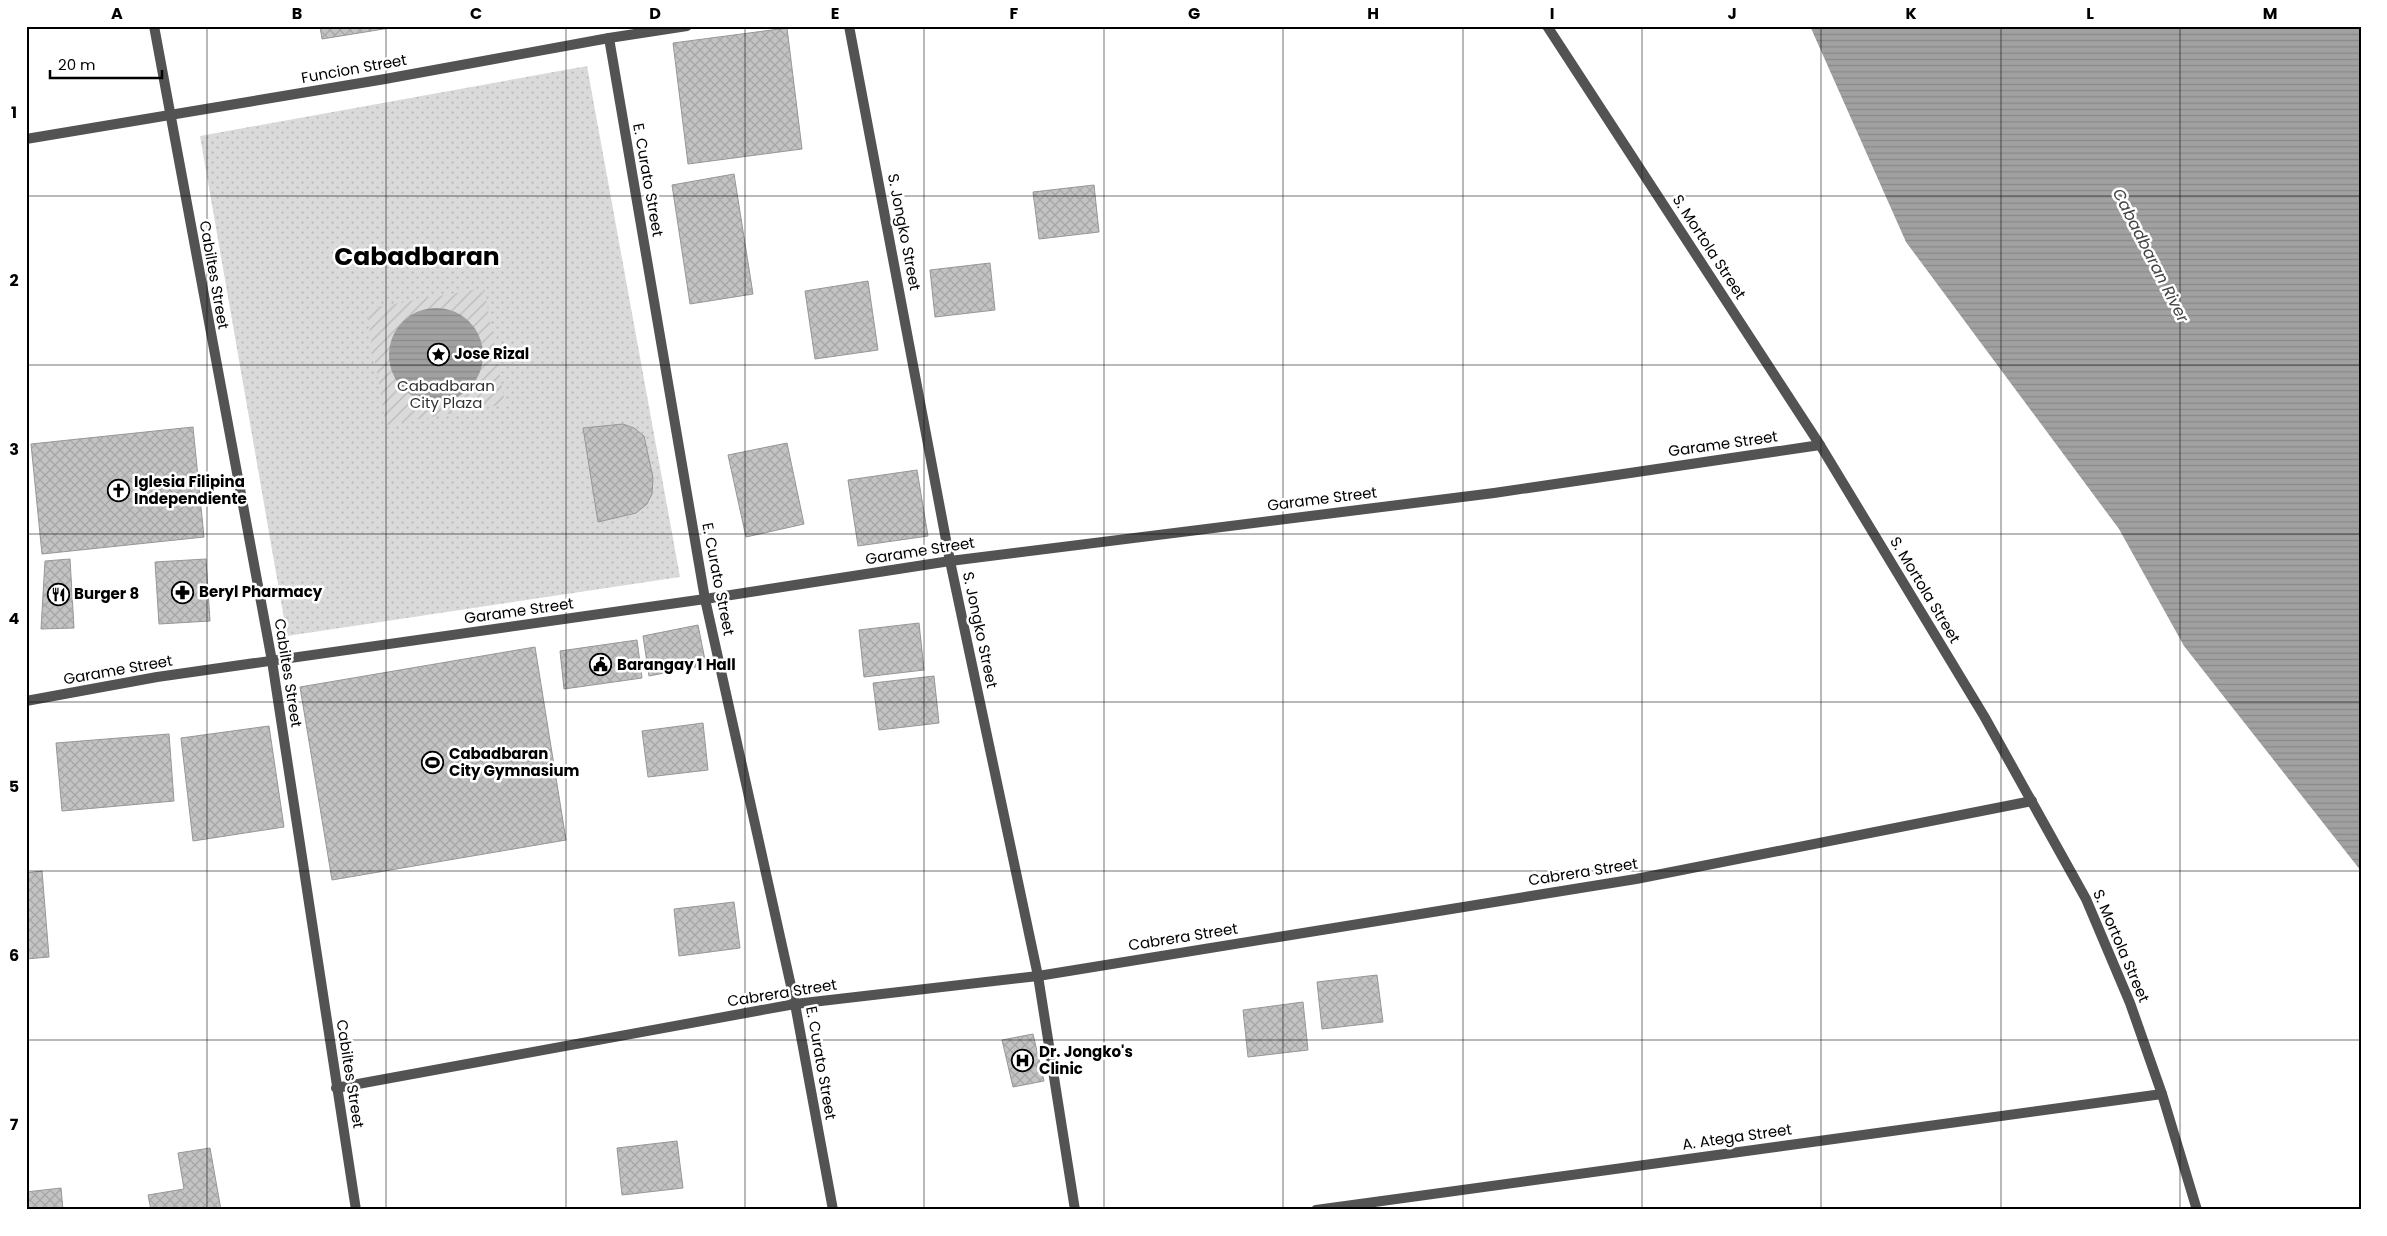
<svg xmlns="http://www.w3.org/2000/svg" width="2387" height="1236" font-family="Poppins,sans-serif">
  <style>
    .park { fill: url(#park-dots) }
    .garden { fill: url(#garden-furrows) }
    .water { fill: url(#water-rules) }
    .building { fill: url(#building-cross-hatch); stroke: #979797 }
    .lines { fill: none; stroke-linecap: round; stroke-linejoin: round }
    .minor { stroke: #535353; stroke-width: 10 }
    .tertiary { stroke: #535353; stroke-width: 10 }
    .grid { fill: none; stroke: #000; stroke-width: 1; stroke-opacity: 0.55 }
    .labels { text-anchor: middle; stroke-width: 5; stroke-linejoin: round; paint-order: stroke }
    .street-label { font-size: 15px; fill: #000; stroke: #fff }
    .poi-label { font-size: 15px; font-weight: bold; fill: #000; stroke: #fff; text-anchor: start }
    .park-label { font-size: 15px; fill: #313131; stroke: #fff }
    .water-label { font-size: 16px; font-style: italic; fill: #424242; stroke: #fff }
    .town-label { font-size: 25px; font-weight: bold; fill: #000; stroke: #fff }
    .neatline { fill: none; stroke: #000; stroke-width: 2 }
    .grid-label { font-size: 16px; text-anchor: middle; font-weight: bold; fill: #000 }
  </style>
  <defs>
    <pattern id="park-dots" width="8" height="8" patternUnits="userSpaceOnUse" patternTransform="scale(1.25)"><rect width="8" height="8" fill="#dadada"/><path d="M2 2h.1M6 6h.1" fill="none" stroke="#b9b9b9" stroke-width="1.8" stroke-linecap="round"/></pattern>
    <pattern id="garden-furrows" width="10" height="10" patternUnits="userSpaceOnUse" patternTransform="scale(1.25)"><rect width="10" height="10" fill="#dadada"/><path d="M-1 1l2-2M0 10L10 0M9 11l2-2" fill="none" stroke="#b9b9b9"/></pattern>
    <pattern id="water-rules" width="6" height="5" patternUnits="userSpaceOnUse" patternTransform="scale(1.25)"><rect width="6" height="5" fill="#a1a1a1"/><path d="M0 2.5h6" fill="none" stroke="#898989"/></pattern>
    <pattern id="building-cross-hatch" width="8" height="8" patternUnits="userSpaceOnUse" patternTransform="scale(1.25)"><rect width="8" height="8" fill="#c3c3c3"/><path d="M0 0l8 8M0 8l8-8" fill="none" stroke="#a6a6a6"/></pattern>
  </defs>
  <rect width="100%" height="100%" fill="#fff"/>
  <path class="park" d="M 587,66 L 680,577 L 287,636 L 200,136 Z"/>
  <path class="garden" d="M 484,288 L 505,404 L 386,425 L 366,309 Z"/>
  <g class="water">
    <path d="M 1810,26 L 2361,26 L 2361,871 L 2184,646 L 2119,529 L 1906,242 Z"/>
    <circle cx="436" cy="355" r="47"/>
  </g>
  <g class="building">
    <path d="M 320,26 L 402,26 L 322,39 Z"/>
    <path d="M 787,28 L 802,149 L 688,164 L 673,43 Z"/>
    <path d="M 734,174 L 753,294 L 690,304 L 672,185 Z"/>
    <path d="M 1094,185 L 1099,232 L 1039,239 L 1033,192 Z"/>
    <path d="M 990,263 L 995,310 L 935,317 L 930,270 Z"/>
    <path d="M 868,281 L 878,350 L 815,359 L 805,291 Z"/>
    <path d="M 623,424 L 634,428 L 644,436 L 653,478 L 652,494 L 647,504 L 636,513 L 598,522 L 583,428 Z"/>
    <path d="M 193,427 L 204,537 L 42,554 L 31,444 Z"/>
    <path d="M 787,443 L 804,524 L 746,537 L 728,455 Z"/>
    <path d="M 917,470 L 928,536 L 858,546 L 848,480 Z"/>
    <path d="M 70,559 L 74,628 L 41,629 L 45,561 Z"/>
    <path d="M 206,559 L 210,621 L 159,624 L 155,562 Z"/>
    <path d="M 919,623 L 924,670 L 864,677 L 859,630 Z"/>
    <path d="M 698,625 L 706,665 L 649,676 L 643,636 Z"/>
    <path d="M 637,640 L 642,678 L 564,689 L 560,651 Z"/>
    <path d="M 535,647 L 566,840 L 332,880 L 300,687 Z"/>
    <path d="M 934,676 L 939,723 L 879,730 L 873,683 Z"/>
    <path d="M 703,723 L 708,770 L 648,777 L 642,731 Z"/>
    <path d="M 269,726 L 284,827 L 193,841 L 181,738 Z"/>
    <path d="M 169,734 L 174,801 L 62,811 L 56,743 Z"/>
    <path d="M 42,871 L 49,957 L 26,959 L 26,873 Z"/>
    <path d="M 734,902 L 740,948 L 679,956 L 674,909 Z"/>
    <path d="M 1377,975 L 1383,1022 L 1322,1029 L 1317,982 Z"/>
    <path d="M 1303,1002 L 1308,1050 L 1248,1057 L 1243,1010 Z"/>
    <path d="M 1033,1034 L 1044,1081 L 1013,1087 L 1002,1040 Z"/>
    <path d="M 677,1141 L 683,1188 L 622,1195 L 617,1148 Z"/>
    <path d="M 210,1148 L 221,1210 L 151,1210 L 148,1195 L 184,1189 L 178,1153 Z"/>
    <path d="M 61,1188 L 63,1210 L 26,1210 L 26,1192 Z"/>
  </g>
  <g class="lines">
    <g class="minor">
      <path d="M 154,26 L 272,661 L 356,1210"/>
      <path d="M 849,26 L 950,561 L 1038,976 L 1075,1210"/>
      <path d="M 609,38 L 705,599 L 795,1004 L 833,1210"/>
      <path d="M 26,139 L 385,79 L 609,38 L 687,26"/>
      <path d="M 26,701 L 157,677 L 705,599 L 950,561 L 1494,493 L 1820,445"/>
      <path d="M 336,1088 L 795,1004 L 1038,976 L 1636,879 L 2032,801"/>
      <path d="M 1316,1210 L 2162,1094"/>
    </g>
    <path class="tertiary" d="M 1547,26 L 1820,445 L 1984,716 L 2086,899 L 2130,1003 L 2162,1094 L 2197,1210"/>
  </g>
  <path class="grid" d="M 207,26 L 207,1210M 386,26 L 386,1210M 566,26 L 566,1210M 745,26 L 745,1210M 924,26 L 924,1210M 1104,26 L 1104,1210M 1283,26 L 1283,1210M 1463,26 L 1463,1210M 1642,26 L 1642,1210M 1821,26 L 1821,1210M 2001,26 L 2001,1210M 2180,26 L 2180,1210M 26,196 L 2361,196M 26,365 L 2361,365M 26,534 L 2361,534M 26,702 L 2361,702M 26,871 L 2361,871M 26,1040 L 2361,1040"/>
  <defs>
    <symbol id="sight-ring" viewBox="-11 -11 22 22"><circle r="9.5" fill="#fff" stroke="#000" stroke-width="1.5"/><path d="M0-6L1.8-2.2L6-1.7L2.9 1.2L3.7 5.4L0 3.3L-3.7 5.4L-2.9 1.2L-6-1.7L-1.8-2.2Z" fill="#000"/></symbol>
    <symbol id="church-ring" viewBox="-11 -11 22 22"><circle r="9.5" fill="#fff" stroke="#000" stroke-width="1.5"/><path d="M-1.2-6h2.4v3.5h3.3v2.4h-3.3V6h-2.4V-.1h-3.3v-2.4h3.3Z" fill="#000"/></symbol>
    <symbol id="pharmacy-ring" viewBox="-11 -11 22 22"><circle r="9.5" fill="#fff" stroke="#000" stroke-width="1.5"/><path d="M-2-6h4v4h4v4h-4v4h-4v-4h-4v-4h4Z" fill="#000"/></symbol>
    <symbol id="restaurant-ring" viewBox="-11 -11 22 22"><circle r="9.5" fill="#fff" stroke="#000" stroke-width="1.5"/><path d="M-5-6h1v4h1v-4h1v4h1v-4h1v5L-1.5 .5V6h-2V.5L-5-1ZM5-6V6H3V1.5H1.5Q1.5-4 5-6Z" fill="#000"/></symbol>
    <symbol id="civic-ring" viewBox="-11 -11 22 22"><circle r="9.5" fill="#fff" stroke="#000" stroke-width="1.5"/><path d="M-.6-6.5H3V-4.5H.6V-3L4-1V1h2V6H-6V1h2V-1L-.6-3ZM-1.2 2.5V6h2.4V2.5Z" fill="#000"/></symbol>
    <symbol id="stadium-ring" viewBox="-11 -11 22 22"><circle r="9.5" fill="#fff" stroke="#000" stroke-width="1.5"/><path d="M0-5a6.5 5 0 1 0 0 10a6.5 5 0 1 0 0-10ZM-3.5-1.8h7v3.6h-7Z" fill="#000"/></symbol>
    <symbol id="hospital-ring" viewBox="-11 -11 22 22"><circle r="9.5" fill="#fff" stroke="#000" stroke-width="1.5"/><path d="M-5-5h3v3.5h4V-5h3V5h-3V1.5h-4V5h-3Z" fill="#000"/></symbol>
  </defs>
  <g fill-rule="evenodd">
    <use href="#sight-ring" x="426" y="342" width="25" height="25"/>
    <use href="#church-ring" x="106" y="478" width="25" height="25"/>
    <use href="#pharmacy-ring" x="170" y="580" width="25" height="25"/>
    <use href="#restaurant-ring" x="46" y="582" width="25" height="25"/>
    <use href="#civic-ring" x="588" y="652" width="25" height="25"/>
    <use href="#stadium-ring" x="420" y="750" width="25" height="25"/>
    <use href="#hospital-ring" x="1010" y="1048" width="25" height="25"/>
  </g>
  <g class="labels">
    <g class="street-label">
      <text transform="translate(354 69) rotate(-10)" y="5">Funcion Street</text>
      <text transform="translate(648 180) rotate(80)" y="5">E. Curato Street</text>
      <text transform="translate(904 232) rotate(79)" y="5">S. Jongko Street</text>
      <text transform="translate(1709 247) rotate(57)" y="5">S. Mortola Street</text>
      <text transform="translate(214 275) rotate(80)" y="5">Cabiltes Street</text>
      <text transform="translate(1723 444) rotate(-8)" y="5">Garame Street</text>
      <text transform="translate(1322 499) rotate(-7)" y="5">Garame Street</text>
      <text transform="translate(920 551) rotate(-9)" y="5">Garame Street</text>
      <text transform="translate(718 579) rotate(79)" y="5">E. Curato Street</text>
      <text transform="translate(1925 590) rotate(59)" y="5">S. Mortola Street</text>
      <text transform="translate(519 611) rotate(-8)" y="5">Garame Street</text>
      <text transform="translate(980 630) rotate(78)" y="5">S. Jongko Street</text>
      <text transform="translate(118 670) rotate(-10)" y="5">Garame Street</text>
      <text transform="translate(288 673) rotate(81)" y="5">Cabiltes Street</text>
      <text transform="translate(1583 872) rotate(-9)" y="5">Cabrera Street</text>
      <text transform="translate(1183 937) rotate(-9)" y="5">Cabrera Street</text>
      <text transform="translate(2121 946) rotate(67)" y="5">S. Mortola Street</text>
      <text transform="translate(782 993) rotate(-9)" y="5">Cabrera Street</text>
      <text transform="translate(821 1063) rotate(80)" y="5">E. Curato Street</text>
      <text transform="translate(350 1074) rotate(81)" y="5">Cabiltes Street</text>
      <text transform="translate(1737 1137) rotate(-8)" y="5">A. Atega Street</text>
    </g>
    <g class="poi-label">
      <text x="454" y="359">Jose Rizal</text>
      <text x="134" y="487">Iglesia Filipina<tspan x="134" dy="17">Independiente</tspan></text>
      <text x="199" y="597">Beryl Pharmacy</text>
      <text x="74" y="599">Burger 8</text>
      <text x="617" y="670">Barangay 1 Hall</text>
      <text x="449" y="759">Cabadbaran<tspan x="449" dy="17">City Gymnasium</tspan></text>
      <text x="1039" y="1057">Dr. Jongko's<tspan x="1039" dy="17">Clinic</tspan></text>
    </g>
    <g class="park-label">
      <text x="446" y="391">Cabadbaran<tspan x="446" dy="17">City Plaza</tspan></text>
    </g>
    <g class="water-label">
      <text transform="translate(2151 255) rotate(63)" y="6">Cabadbaran River</text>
    </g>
    <g class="town-label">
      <text x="417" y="265">Cabadbaran</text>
    </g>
  </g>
  <rect width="2387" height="1236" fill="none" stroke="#ffffff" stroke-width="55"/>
  <path d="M50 70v8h112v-8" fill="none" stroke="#000000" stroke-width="2.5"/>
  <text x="58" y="70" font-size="15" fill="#000000" stroke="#ffffff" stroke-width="4" paint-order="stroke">20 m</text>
  <rect x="28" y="28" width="2332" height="1180" class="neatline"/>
  <g class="grid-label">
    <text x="117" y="19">A</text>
    <text x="297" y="19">B</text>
    <text x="476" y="19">C</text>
    <text x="655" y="19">D</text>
    <text x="835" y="19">E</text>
    <text x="1014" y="19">F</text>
    <text x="1194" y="19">G</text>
    <text x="1373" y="19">H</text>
    <text x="1552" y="19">I</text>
    <text x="1732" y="19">J</text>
    <text x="1911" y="19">K</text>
    <text x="2090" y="19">L</text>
    <text x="2270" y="19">M</text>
    <text x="14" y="118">1</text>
    <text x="14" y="286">2</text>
    <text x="14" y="455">3</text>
    <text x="14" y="624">4</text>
    <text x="14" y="792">5</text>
    <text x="14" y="961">6</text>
    <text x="14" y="1130">7</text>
  </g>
</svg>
